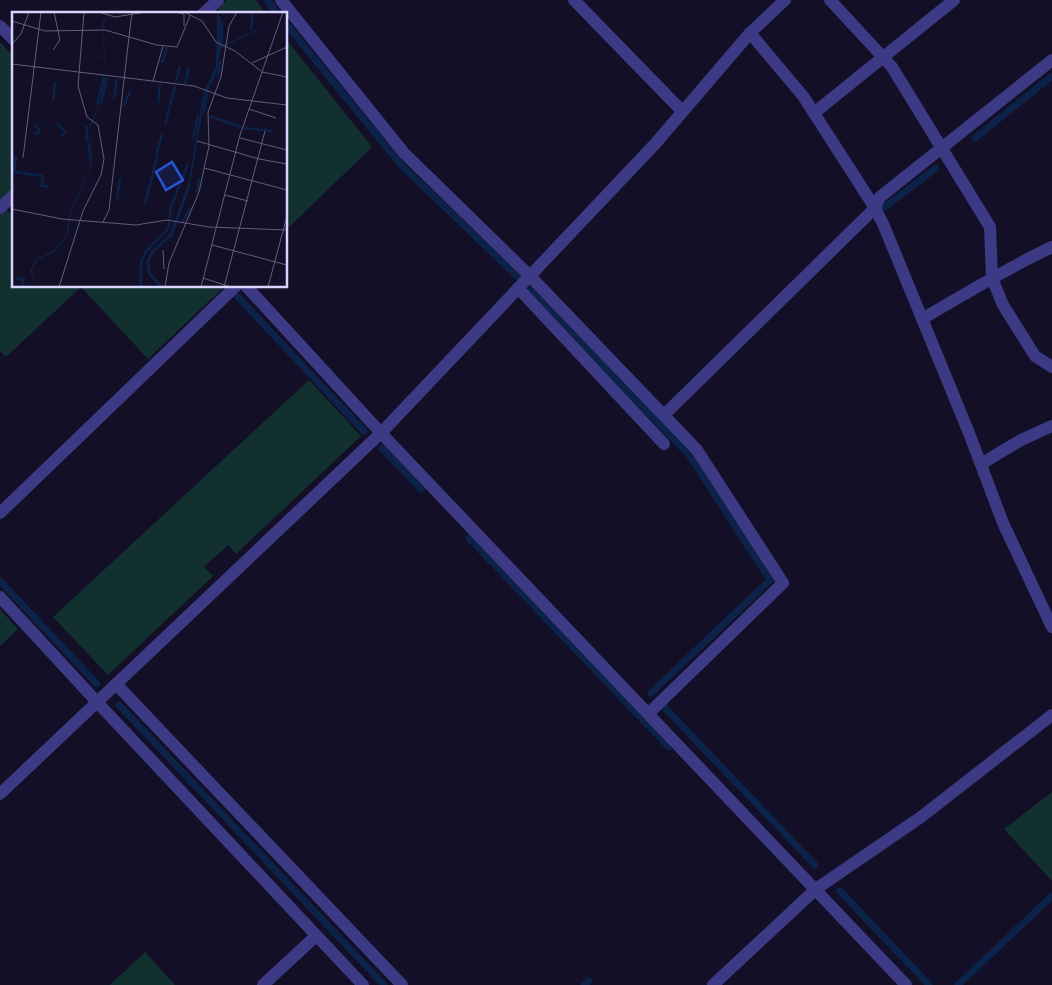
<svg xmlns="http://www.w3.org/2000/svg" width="1052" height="985" font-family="Signika,sans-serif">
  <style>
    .grass { fill: #12302f }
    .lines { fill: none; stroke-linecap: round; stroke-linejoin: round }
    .stream { stroke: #0c2248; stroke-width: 7 }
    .street { stroke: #3d3a85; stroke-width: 12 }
    .inset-river { fill: none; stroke: #0c2248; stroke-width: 2.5 }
    .inset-road { fill: none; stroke: #625e7d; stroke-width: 1 }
    .view { fill: #2655da; fill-opacity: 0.15; stroke: #2655da; stroke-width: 2.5 }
    .inset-edge { fill: none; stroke: #d9d4ff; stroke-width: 2.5 }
  </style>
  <rect width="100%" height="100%" fill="#130f26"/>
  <g class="grass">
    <path d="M 226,0 L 256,0 L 266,14 L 222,14 L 218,9 Z"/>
    <path d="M 286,39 L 372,147 L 286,230 Z"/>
    <path d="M 0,42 L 14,57 L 14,187 L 0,200 Z"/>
    <path d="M 6,209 L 14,218 L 14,286 L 220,286 L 222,289 L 148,359 L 81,287 L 6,357 L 0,351 L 0,215 Z"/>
    <path d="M 309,380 L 361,436 L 236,554 L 228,545 L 204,567 L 213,576 L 108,675 L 53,617 Z"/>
    <path d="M 0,609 L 18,629 L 0,646 Z"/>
    <path d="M 1052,792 L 1052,881 L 1004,829 Z"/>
    <path d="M 145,952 L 175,985 L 110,985 Z"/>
  </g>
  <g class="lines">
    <g class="stream">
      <path d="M 267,0 L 278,14"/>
      <path d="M 286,24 L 402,166 L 518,277"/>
      <path d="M 975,138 L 1052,76"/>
      <path d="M 885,207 L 936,168"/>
      <path d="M 531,290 L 690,456 L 770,580 L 651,693"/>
      <path d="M 238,297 L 364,431"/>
      <path d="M 382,448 L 421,489"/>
      <path d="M 469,538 L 669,747"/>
      <path d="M 0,581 L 97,684"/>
      <path d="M 119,705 L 384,985"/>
      <path d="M 665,708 L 815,865"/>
      <path d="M 840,891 L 929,985"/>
      <path d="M 584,985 L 589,981"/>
      <path d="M 958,985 L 1052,896"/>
    </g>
    <g class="street">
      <path d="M 281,0 L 404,153 L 530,276 L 697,450 L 783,583 L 649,713"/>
      <path d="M 574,0 L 682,111"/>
      <path d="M 830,0 L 892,67 L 990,227 L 992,278 L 1003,305 L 1035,356 L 1052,367"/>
      <path d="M 203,14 L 218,0"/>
      <path d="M 0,26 L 14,40"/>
      <path d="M 750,33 L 803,96 L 875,208 L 884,226 L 969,433 L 1003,523 L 1052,627"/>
      <path d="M 814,113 L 954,0"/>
      <path d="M 0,208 L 14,195"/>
      <path d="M 246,286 L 381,433 L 906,985"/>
      <path d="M 518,288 L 664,444"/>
      <path d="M 922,319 C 965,294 1007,268 1052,247"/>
      <path d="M 664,415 L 875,208 L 880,197 L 1052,60"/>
      <path d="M 981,464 L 1021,440 L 1052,426"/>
      <path d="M 0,513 L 236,286"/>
      <path d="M 0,597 L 97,702 L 363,985"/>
      <path d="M 116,684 L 402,985"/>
      <path d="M 0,794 L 381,433 L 655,144 L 750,33 L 785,0"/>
      <path d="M 263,985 L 316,936"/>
      <path d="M 713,985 L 816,889 L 921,817 L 1052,715"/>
    </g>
  </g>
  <g transform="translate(12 12)">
    <rect width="275" height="275" fill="#130f26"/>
    <path d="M 95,0 L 91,17 L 94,64 L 86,97 L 78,117 L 80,147 L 79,155 L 59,201 L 56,222 L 53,228 L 42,240 L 25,248 L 20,259 L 24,275 L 18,259 L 24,247 L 41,239 L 54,225 L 58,200 L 78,155 L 78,112 L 85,97 L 94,58 L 92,45 L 68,42 L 92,44 L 90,13 ZM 205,0 L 209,7 L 209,34 L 275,4 L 209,36 L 204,62 L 193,84 L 177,179 L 160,224 L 142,240 L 137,250 L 139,261 L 152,275 L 147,275 L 136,262 L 134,249 L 139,239 L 158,222 L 177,169 L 191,82 L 204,54 Z" fill="#0c2248"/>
    <path class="inset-river" d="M 210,10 L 210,31M 239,18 L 241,0M 150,51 L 155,35M 206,64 L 208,48M 164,70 L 168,54M 173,72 L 177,55M 102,86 L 105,67M 41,87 L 43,70M 89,91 L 95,66M 146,91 L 148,72M 85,92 L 92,65M 158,93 L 163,74M 112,94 L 118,79M 191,102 L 196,80M 197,104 L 229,115M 45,112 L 53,119 L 50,124M 153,112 L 158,94M 232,116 L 261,119M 22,121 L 27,121 L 27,118 L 23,112M 181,127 L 186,103M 75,130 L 75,114M 77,131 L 78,147M 144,144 L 150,122M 0,145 L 4,146 L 2,159 L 9,161M 10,161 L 31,164M 31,165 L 30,174 L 37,175M 139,169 L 145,145M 185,181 L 187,166M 105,187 L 108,166M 133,192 L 139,169M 171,210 L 178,195M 4,266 L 11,267 L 10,275M 129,275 L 129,251 L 134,239 L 156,217 L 159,195 L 176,152"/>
    <path class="inset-road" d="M 87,0 L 103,5 L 134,0M 163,0 L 172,2 L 172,14M 172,0 L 190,9 L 204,30 L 223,39 L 249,59M 0,9 L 33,19 L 93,18 L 145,33 L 165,35 L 178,4M 117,25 L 120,0M 0,32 L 9,22 L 17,0M 41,38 L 48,28 L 42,0M 240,51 L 275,35M 0,52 L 182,74 L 215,86 L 275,93M 250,60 L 275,65M 141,69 L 151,34M 237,97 L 264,106M 228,126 L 275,138M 185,129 L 247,147 L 275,152M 11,146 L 29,0M 192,156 L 275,178M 213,183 L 236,189M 0,197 L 50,207 L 124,213 L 155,208 L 197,215 L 275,218M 91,210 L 97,198 L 117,25M 200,233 L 275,253M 151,238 L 152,257M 191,266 L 219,275M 47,275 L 71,199 L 89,163 L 92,147 L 86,113 L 75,105 L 66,74 L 72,0M 153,275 L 157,251 L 187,180 L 197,134 L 196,100 L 209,65 L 217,14 L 225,0M 189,275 L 228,123 L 271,0M 212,275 L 253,119M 256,275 L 275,204"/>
    <path class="view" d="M 160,150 L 171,168 L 154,178 L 144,160 Z"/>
    <rect width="275" height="275" class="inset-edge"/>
  </g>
</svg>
